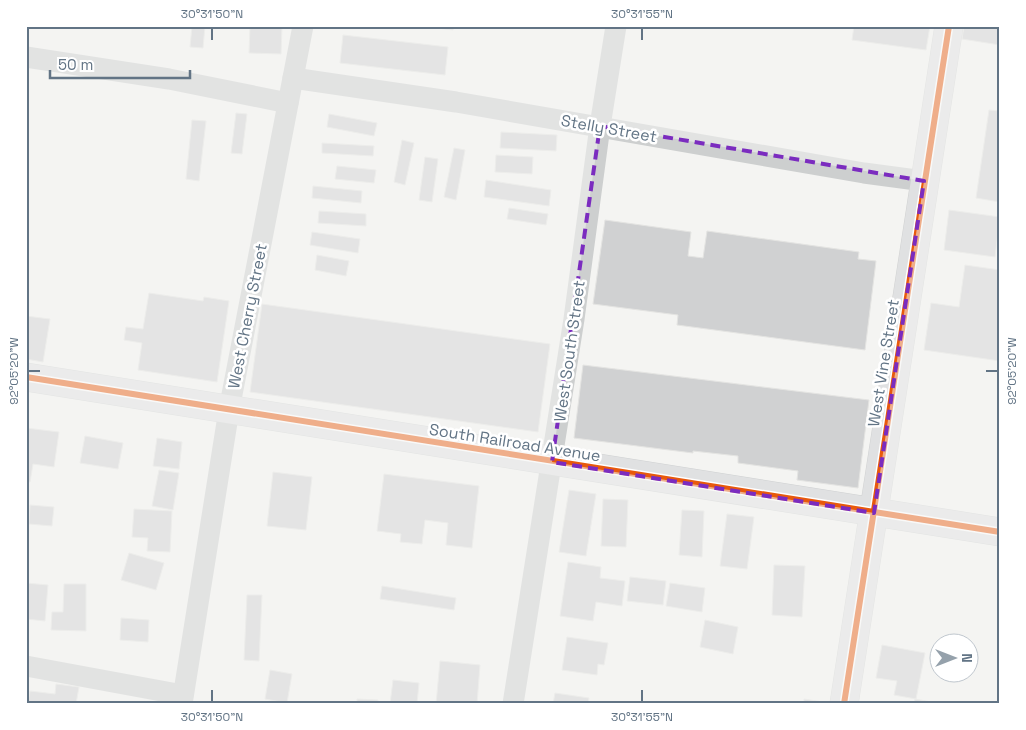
<svg xmlns="http://www.w3.org/2000/svg" width="1026" height="730" font-family="'Space Grotesk',sans-serif">
  <style>
    .building { fill: #d0d1d2; stroke: #e4e4e2 }
    .lines { fill: none; stroke-linecap: round; stroke-linejoin: round }
    .secondary-casing { stroke: #cfd1d2; stroke-width: 29 }
    .highway-casing { stroke: #d1d2d2; stroke-width: 29 }
    .street { stroke: #cdcfcf; stroke-width: 21 }
    .secondary { stroke: #e0e1e2; stroke-width: 28 }
    .highway { stroke: #e0e1e2; stroke-width: 28 }
    .cycleway-casing { stroke: #fff; stroke-width: 9 }
    .cycleway { stroke: #e8590c; stroke-width: 6 }
    .marked { fill: none; stroke: #7b2cbf; stroke-width: 4; stroke-dasharray: 10 6; stroke-linejoin: round }
    .ticks { fill: none; stroke: #627485; stroke-width: 2 }
    .labels { text-anchor: middle; stroke-width: 5; stroke-linejoin: round; paint-order: stroke }
    .street-label { font-size: 16px; fill: #627485; stroke: #fff }
    .neatline { fill: none; stroke: #627485; stroke-width: 2 }
    .ticks-label { font-size: 12px; text-anchor: middle; fill: #627485 }
  </style>
  <rect width="100%" height="100%" fill="#f4f4f2"/>
  <g class="building">
    <path d="M 192,26 L 205,26 L 203,48 L 190,47 Z"/>
    <path d="M 250,26 L 282,27 L 281,54 L 249,53 Z"/>
    <path d="M 421,26 L 454,26 L 453,30 Z"/>
    <path d="M 854,26 L 930,26 L 926,50 L 852,40 Z"/>
    <path d="M 964,26 L 1000,26 L 1000,45 L 962,39 Z"/>
    <path d="M 343,35 L 448,47 L 445,75 L 340,63 Z"/>
    <path d="M 989,110 L 1000,111 L 1000,202 L 976,198 Z"/>
    <path d="M 236,113 L 247,114 L 242,154 L 231,153 Z"/>
    <path d="M 329,114 L 377,123 L 374,136 L 327,127 Z"/>
    <path d="M 192,120 L 206,121 L 199,181 L 186,179 Z"/>
    <path d="M 501,132 L 557,135 L 556,151 L 500,148 Z"/>
    <path d="M 402,140 L 414,143 L 405,185 L 394,182 Z"/>
    <path d="M 322,143 L 374,146 L 373,156 L 322,153 Z"/>
    <path d="M 454,148 L 465,150 L 456,200 L 444,197 Z"/>
    <path d="M 496,155 L 533,157 L 532,174 L 495,172 Z"/>
    <path d="M 425,157 L 438,159 L 432,202 L 419,200 Z"/>
    <path d="M 337,166 L 376,170 L 374,183 L 335,179 Z"/>
    <path d="M 486,180 L 551,190 L 549,206 L 484,197 Z"/>
    <path d="M 313,186 L 362,191 L 361,203 L 312,198 Z"/>
    <path d="M 509,208 L 548,214 L 546,225 L 507,219 Z"/>
    <path d="M 949,210 L 1000,217 L 995,257 L 944,250 Z"/>
    <path d="M 319,211 L 366,214 L 366,226 L 318,223 Z"/>
    <path d="M 605,220 L 691,232 L 688,256 L 703,258 L 707,231 L 859,252 L 858,259 L 876,261 L 865,350 L 677,325 L 678,315 L 593,304 Z"/>
    <path d="M 312,232 L 360,239 L 358,253 L 310,245 Z"/>
    <path d="M 317,255 L 349,261 L 346,276 L 315,270 Z"/>
    <path d="M 965,265 L 1000,270 L 1000,361 L 924,350 L 931,303 L 959,307 Z"/>
    <path d="M 149,293 L 203,301 L 204,297 L 229,301 L 217,382 L 138,370 L 142,343 L 124,340 L 126,327 L 143,329 Z"/>
    <path d="M 262,304 L 550,344 L 538,432 L 250,392 Z"/>
    <path d="M 26,316 L 50,319 L 43,362 L 26,359 Z"/>
    <path d="M 583,365 L 869,400 L 858,488 L 797,480 L 798,471 L 738,463 L 738,456 L 693,451 L 693,453 L 574,438 Z"/>
    <path d="M 26,428 L 59,432 L 54,467 L 33,464 L 30,482 L 26,482 Z"/>
    <path d="M 85,436 L 123,443 L 118,469 L 80,463 Z"/>
    <path d="M 157,438 L 182,442 L 179,469 L 153,466 Z"/>
    <path d="M 159,470 L 179,473 L 173,510 L 152,506 Z"/>
    <path d="M 273,472 L 312,477 L 306,530 L 267,526 Z"/>
    <path d="M 384,474 L 479,486 L 472,548 L 446,545 L 448,523 L 425,520 L 422,544 L 400,542 L 401,534 L 377,531 Z"/>
    <path d="M 569,490 L 596,494 L 586,556 L 559,552 Z"/>
    <path d="M 603,499 L 628,500 L 626,547 L 601,546 Z"/>
    <path d="M 30,505 L 54,507 L 52,526 L 29,524 Z"/>
    <path d="M 134,509 L 172,511 L 170,552 L 147,551 L 148,538 L 132,537 Z"/>
    <path d="M 682,510 L 704,511 L 702,557 L 679,555 Z"/>
    <path d="M 727,514 L 754,517 L 747,569 L 720,566 Z"/>
    <path d="M 129,553 L 164,563 L 156,590 L 121,580 Z"/>
    <path d="M 568,562 L 601,567 L 600,578 L 625,581 L 622,606 L 596,602 L 593,621 L 560,616 Z"/>
    <path d="M 774,565 L 805,566 L 802,617 L 772,615 Z"/>
    <path d="M 630,577 L 666,581 L 663,605 L 627,601 Z"/>
    <path d="M 26,583 L 48,585 L 45,621 L 26,619 Z"/>
    <path d="M 670,583 L 705,588 L 702,612 L 666,606 Z"/>
    <path d="M 64,584 L 86,584 L 86,631 L 51,630 L 52,612 L 63,612 Z"/>
    <path d="M 382,586 L 456,598 L 454,610 L 380,599 Z"/>
    <path d="M 247,595 L 262,595 L 259,661 L 244,660 Z"/>
    <path d="M 121,618 L 149,620 L 148,642 L 120,640 Z"/>
    <path d="M 705,620 L 738,627 L 733,654 L 700,647 Z"/>
    <path d="M 567,637 L 608,643 L 604,665 L 598,664 L 597,675 L 562,670 Z"/>
    <path d="M 882,645 L 925,653 L 916,699 L 894,695 L 897,681 L 876,678 Z"/>
    <path d="M 440,661 L 480,665 L 477,704 L 436,704 Z"/>
    <path d="M 270,670 L 292,674 L 287,703 L 265,699 Z"/>
    <path d="M 393,680 L 419,683 L 417,704 L 390,704 Z"/>
    <path d="M 56,684 L 79,687 L 76,704 L 28,704 L 30,691 L 55,694 Z"/>
    <path d="M 555,693 L 589,698 L 588,704 L 553,704 Z"/>
    <path d="M 357,699 L 378,700 L 378,704 L 357,704 Z"/>
    <path d="M 804,699 L 823,702 L 823,704 L 804,704 Z"/>
    <path d="M 915,699 L 937,703 L 937,704 L 914,704 Z"/>
  </g>
  <g class="lines">
    <defs>
      <path id="secondary" d="M 26,377 L 1000,532"/>
      <path id="highway" d="M 844,704 L 949,26"/>
    </defs>
    <use href="#secondary" class="secondary-casing"/>
    <use href="#highway" class="highway-casing"/>
    <g class="street">
      <path d="M 26,57 L 169,79 L 288,103"/>
      <path d="M 293,78 L 456,102 L 864,173 L 924,181"/>
      <path d="M 26,666 L 183,695"/>
      <path d="M 182,704 L 229,410 L 303,26"/>
      <path d="M 513,704 L 574,319 L 600,126 L 616,26"/>
    </g>
    <use href="#secondary" class="secondary"/>
    <use href="#highway" class="highway"/>
    <defs>
      <g id="cycleway">
        <path d="M 26,377 L 1000,532"/>
        <path d="M 844,704 L 949,26"/>
      </g>
    </defs>
    <use href="#cycleway" class="cycleway-casing"/>
    <use href="#cycleway" class="cycleway"/>
  </g>
  <path d="M0 0H1026V730H0ZM 600,126 L 924,181 L 874,513 L 552,462 Z" fill="#f4f4f2" fill-opacity=".55" fill-rule="evenodd"/>
  <path class="marked" d="M 600,126 L 924,181 L 874,513 L 552,462 Z"/>
  <path class="ticks" d="M 212,28 L 212,40M 642,28 L 642,40M 28,371 L 40,371M 986,371 L 998,371M 212,690 L 212,702M 642,690 L 642,702"/>
  <g class="labels">
    <g class="street-label">
      <text transform="translate(609 128) rotate(10)" y="6">Stelly Street</text>
      <text transform="translate(247 316) rotate(-79)" y="6">West Cherry Street</text>
      <text transform="translate(569 351) rotate(-82)" y="6">West South Street</text>
      <text transform="translate(883 363) rotate(-81)" y="6">West Vine Street</text>
      <text transform="translate(515 442) rotate(9)" y="6">South Railroad Avenue</text>
    </g>
  </g>
  <rect width="1026" height="730" fill="none" stroke="#ffffff" stroke-width="55"/>
  <g transform="translate(954 658) rotate(90)"><circle r="24" fill="#ffffff" stroke="#c0c7ce"/>
  <path d="M0-4L9 19L0 12L-9 19Z" fill="#95a1ab"/>
  <text y="-8" font-size="14" font-weight="bold" text-anchor="middle" fill="#627485">N</text>
  </g>
  <path d="M50 70v8h140v-8" fill="none" stroke="#627485" stroke-width="2.5"/>
  <text x="58" y="70" font-size="15" fill="#627485" stroke="#ffffff" stroke-width="4" paint-order="stroke">50 m</text>
  <rect x="28" y="28" width="970" height="674" class="neatline"/>
  <g class="ticks-label">
    <text x="212" y="18">30°31'50"N</text>
    <text x="642" y="18">30°31'55"N</text>
    <text transform="translate(1012 371) rotate(-90)" y="4">92°05'20"W</text>
    <text transform="translate(14 371) rotate(-90)" y="4">92°05'20"W</text>
    <text x="212" y="721">30°31'50"N</text>
    <text x="642" y="721">30°31'55"N</text>
  </g>
</svg>
